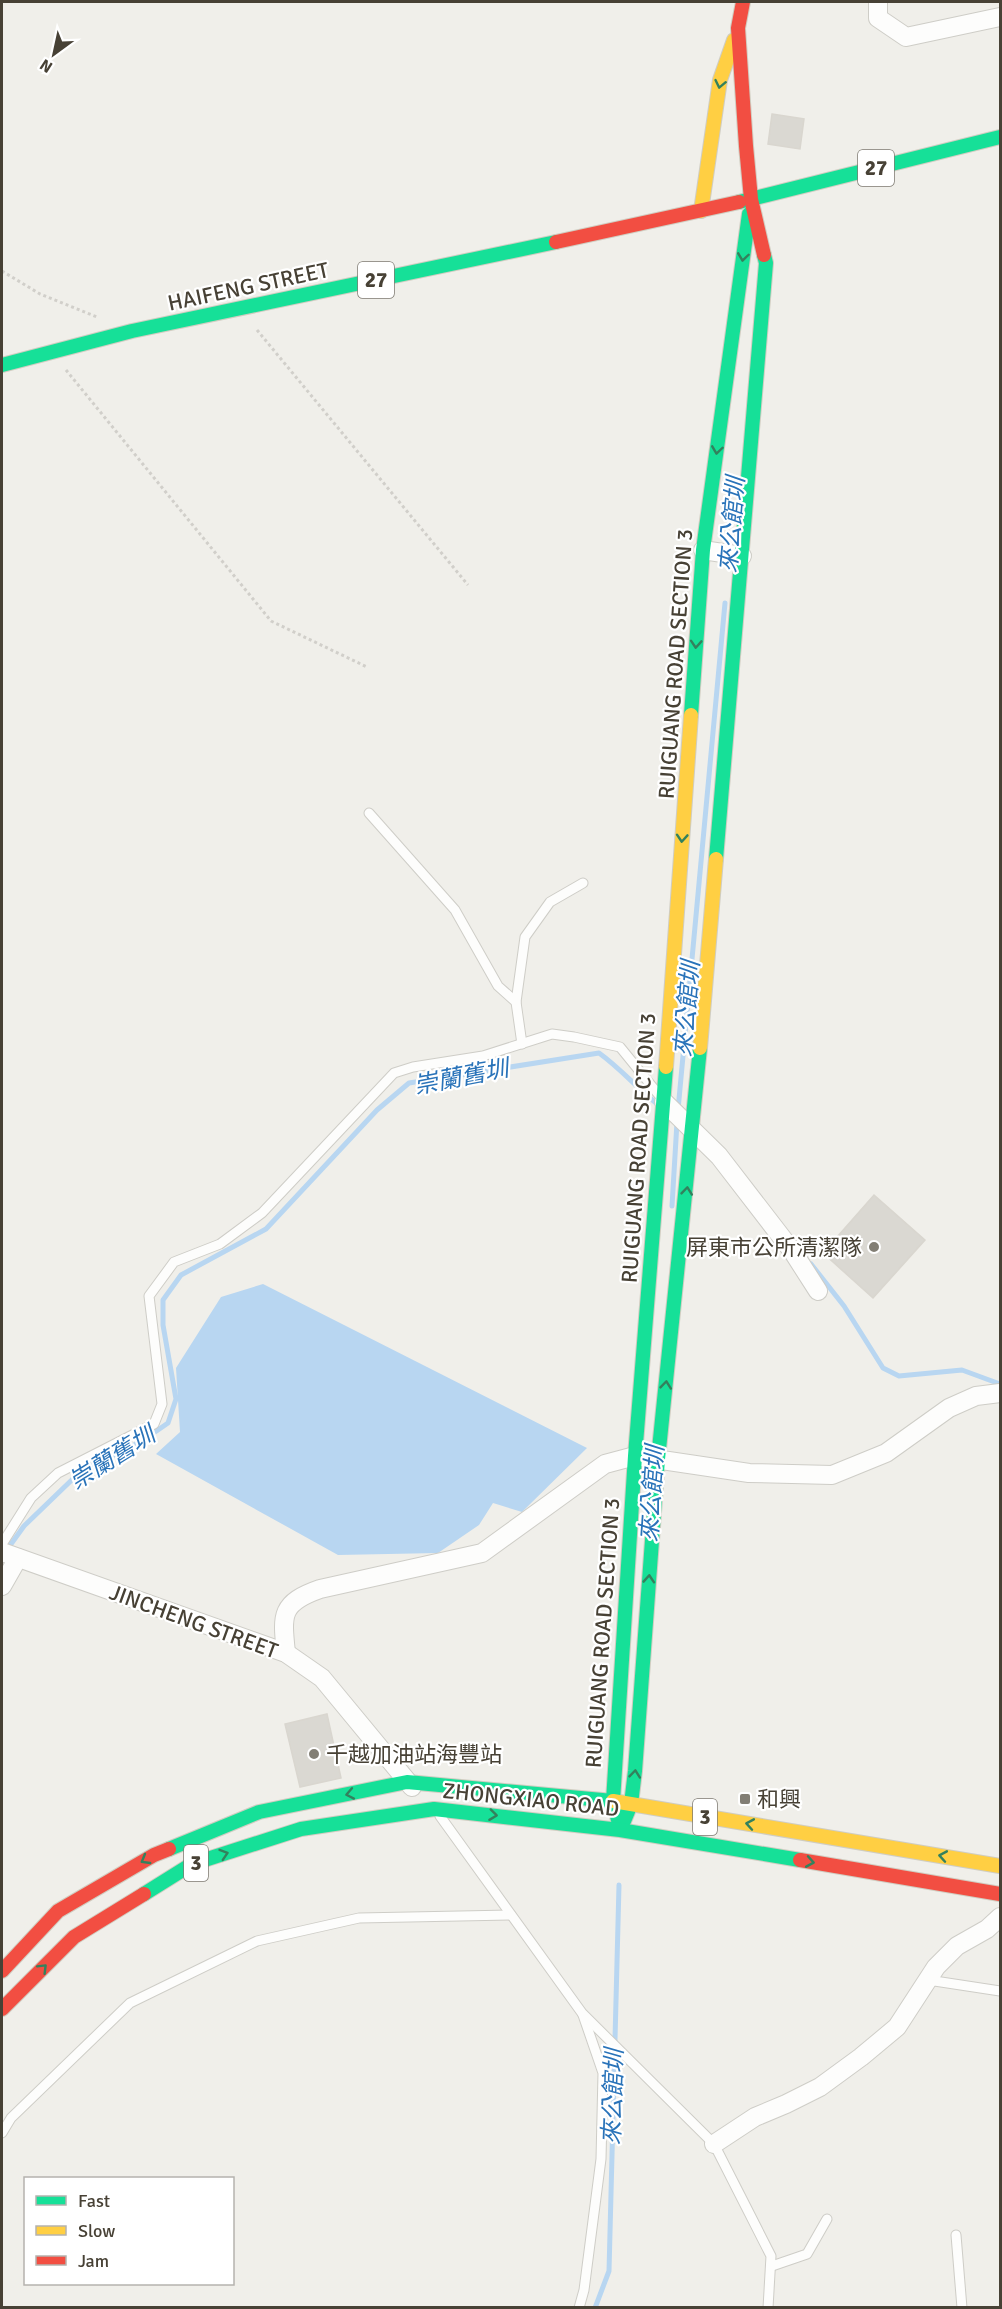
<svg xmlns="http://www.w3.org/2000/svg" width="1002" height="2309" font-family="Signika,'Noto Sans TC',sans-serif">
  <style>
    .water { fill: #b8d6f1 }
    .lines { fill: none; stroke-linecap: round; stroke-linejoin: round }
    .stream { stroke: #b8d6f1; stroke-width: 5 }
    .building { fill: #dad8d2; stroke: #d9d6cf; stroke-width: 1.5 }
    .lane-casing { stroke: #cecdc7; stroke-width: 11 }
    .street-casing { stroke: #cecdc7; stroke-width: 20 }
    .fast-casing { stroke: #d0cdc1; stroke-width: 16 }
    .slow-casing { stroke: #d0cdc1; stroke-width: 16 }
    .jam-casing { stroke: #d0cdc1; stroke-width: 16 }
    .path { stroke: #d1cfca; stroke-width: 3; stroke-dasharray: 3 3; stroke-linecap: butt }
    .lane { stroke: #fdfdfc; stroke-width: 9 }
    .street { stroke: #fdfdfc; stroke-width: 18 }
    .fast { stroke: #16e098; stroke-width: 14 }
    .slow { stroke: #ffcf43; stroke-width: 14 }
    .jam { stroke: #f24e42; stroke-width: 14 }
    .oneway { stroke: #33815d }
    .poi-dot { fill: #827e74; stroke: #fff; stroke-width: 2 }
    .labels { text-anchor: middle; stroke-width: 4.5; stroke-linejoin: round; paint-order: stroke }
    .shield { fill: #fff; stroke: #7e7a72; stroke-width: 1.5 }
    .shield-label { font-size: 21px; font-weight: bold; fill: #474135 }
    .street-label { font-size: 22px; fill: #474135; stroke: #fff }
    .poi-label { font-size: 22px; fill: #474135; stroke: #fff; text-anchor: start }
    .water-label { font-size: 24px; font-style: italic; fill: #2973b9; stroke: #fff }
  </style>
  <rect width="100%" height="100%" fill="#f0efea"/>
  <path class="water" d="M 263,1284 L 587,1448 L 522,1512 L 493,1503 L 479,1525 L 438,1553 L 338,1555 L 156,1454 L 180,1432 L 176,1368 L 221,1297 Z"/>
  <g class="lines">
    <g class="stream">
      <path d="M 678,1110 L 725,603"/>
      <path d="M 672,1206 L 677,1122"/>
      <path d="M 811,1264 L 844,1306 L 883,1368 L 899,1376 L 962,1370 L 1000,1384"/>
      <path d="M 6,1551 L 24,1526 L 80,1472 L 142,1441 L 168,1423 L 176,1399 L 163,1325 L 163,1300 L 181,1275 L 266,1229 L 377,1110 L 409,1083 L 599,1053 C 620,1068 636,1087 656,1103"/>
      <path d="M 595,2308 L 609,2271 L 619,1885"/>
    </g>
  </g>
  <g class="building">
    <path d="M 772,114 L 804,119 L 800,149 L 768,144 Z"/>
    <path d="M 874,1195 L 925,1240 L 873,1298 L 823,1253 Z"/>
    <path d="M 327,1714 L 341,1778 L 300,1787 L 285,1724 Z"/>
  </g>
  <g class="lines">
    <defs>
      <g id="lane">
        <path d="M 369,813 L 455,910 L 498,986 L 516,1002"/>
        <path d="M 522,1044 L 516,1002 L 525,937 L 550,902 L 583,883"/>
        <path d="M 2,1544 L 31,1498 L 58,1473 L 154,1424 L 162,1404 L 149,1296 L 174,1262 L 220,1244 L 262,1213 L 394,1073 L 413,1067 L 483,1056 L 552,1034 L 574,1037 L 620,1047 L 659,1095"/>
        <path d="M 440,1816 L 582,2013 L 714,2144 L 771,2256 L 768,2308"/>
        <path d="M 928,1980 L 1000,1991"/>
        <path d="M 2,2133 L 11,2118 L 130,2003 L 257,1941 L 359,1918 L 511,1915"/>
        <path d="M 956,2235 L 962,2308"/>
        <path d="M 772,2266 L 807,2254 L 827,2219"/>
        <path d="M 579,2308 L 584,2290 L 601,2159 L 603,2073 L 583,2015"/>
      </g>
      <g id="street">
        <path d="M 878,2 L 878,18 L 906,37 L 1000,17"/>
        <path d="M 703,550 L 742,556"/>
        <path d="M 664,1102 L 719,1156 L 793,1252 L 818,1291"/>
        <path d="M 2,1552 L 286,1653 L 322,1678 L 412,1787"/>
        <path d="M 2,1586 L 18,1558"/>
        <path d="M 286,1653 C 282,1615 280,1603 320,1589 L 482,1553 L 605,1464 L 635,1456 L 749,1473 L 832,1475 L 886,1453 L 949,1408 L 976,1396 L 1000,1393"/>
        <path d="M 714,2144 L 755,2117 L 786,2104 L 820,2087 L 861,2057 L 897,2027 L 936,1967 L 957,1946 L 987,1929 L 1000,1917"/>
      </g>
      <g id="fast">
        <path d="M 739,202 L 1000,137"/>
        <path d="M 2,365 L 132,331 L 556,242"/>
        <path d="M 691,715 L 703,550 L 749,214"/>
        <path d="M 716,859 L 766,263 L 764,255"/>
        <path d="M 618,1820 L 613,1801 L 635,1456 L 666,1067"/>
        <path d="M 624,1821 L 631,1804 L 635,1771 L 658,1459 L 700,1048"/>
        <path d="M 169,1849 L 259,1812 L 407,1782 L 613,1801"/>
        <path d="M 144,1894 L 192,1864 L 301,1829 L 434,1809 L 620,1830 L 800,1860"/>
      </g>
      <g id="slow">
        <path d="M 701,211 L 720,80 L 734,40"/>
        <path d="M 700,1048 L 716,859"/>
        <path d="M 666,1067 L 691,715"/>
        <path d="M 613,1801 L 1000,1866"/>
      </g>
      <g id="jam">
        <path d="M 743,2 L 738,28 L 746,146 L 751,199 L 764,255"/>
        <path d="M 556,242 L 739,202"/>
        <path d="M 800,1860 L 1000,1894"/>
        <path d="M 2,1971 L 58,1911 L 154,1855 L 169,1849"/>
        <path d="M 2,2009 L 74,1937 L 144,1894"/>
      </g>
    </defs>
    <use href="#lane" class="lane-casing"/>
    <use href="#street" class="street-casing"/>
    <use href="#fast" class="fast-casing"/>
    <use href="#slow" class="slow-casing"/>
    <use href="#jam" class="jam-casing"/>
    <g class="path">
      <path d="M 2,271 L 40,294 L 97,317"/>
      <path d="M 257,330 L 468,585"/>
      <path d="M 66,370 L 271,621 L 367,667"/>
    </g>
    <use href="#lane" class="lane"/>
    <use href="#street" class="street"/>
    <use href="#fast" class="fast"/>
    <use href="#slow" class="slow"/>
    <use href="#jam" class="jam"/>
  </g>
  <defs><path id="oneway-chevron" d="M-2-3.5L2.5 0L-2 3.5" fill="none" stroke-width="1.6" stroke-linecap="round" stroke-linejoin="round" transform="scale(1.5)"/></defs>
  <g class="oneway">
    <use href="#oneway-chevron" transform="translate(720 84) rotate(102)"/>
    <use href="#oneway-chevron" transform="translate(743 257) rotate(98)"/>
    <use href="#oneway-chevron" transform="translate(717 450) rotate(98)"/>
    <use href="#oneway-chevron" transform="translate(696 644) rotate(94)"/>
    <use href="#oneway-chevron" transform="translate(682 838) rotate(94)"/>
    <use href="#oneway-chevron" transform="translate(687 1191) rotate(-84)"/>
    <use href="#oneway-chevron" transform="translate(666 1385) rotate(-84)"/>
    <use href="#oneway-chevron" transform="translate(649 1579) rotate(-86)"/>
    <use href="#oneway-chevron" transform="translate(635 1774) rotate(-84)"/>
    <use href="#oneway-chevron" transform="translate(350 1794) rotate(169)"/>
    <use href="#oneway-chevron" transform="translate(493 1815) rotate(7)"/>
    <use href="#oneway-chevron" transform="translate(750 1824) rotate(-170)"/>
    <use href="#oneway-chevron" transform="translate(224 1854) rotate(-18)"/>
    <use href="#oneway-chevron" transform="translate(943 1856) rotate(-170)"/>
    <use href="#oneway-chevron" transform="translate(145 1860) rotate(150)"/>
    <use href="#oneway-chevron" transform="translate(810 1862) rotate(10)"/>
    <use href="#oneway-chevron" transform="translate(43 1968) rotate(-45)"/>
  </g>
  <g class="poi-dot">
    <circle cx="874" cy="1247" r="6"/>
    <circle cx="314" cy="1754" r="6"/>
    <rect x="739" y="1793" width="12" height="12" rx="3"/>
  </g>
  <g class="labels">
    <g class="shield">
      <rect x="858" y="150" width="36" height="36" rx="4.5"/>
      <rect x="358" y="262" width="36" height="36" rx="4.5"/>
      <rect x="693" y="1799" width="24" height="36" rx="4.5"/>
      <rect x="184" y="1845" width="24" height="36" rx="4.5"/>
    </g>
    <g class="shield-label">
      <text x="876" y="175">27</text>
      <text x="376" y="287">27</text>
      <text x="705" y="1824">3</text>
      <text x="196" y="1870">3</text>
    </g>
    <g class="street-label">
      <text transform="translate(248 286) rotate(-12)" y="8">HAIFENG STREET</text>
      <text transform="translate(675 664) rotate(-86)" y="8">RUIGUANG ROAD SECTION 3</text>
      <text transform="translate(638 1148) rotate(-86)" y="8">RUIGUANG ROAD SECTION 3</text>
      <text transform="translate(194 1621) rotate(20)" y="8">JINCHENG STREET</text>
      <text transform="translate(602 1633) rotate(-86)" y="8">RUIGUANG ROAD SECTION 3</text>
      <text transform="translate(531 1799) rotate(6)" y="8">ZHONGXIAO ROAD</text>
    </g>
    <g class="poi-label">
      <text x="862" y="1255" text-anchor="end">屏東市公所清潔隊</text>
      <text x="326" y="1762">千越加油站海豐站</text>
      <text x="757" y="1807">和興</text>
    </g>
    <g class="water-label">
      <text transform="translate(732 525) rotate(-85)" y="8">來公館圳</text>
      <text transform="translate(687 1009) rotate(-85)" y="8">來公館圳</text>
      <text transform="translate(461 1077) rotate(-11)" y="8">崇蘭舊圳</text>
      <text transform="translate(112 1458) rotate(-32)" y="8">崇蘭舊圳</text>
      <text transform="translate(652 1494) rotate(-86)" y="8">來公館圳</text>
      <text transform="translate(613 2097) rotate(-88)" y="8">來公館圳</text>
    </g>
  </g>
  <rect width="1002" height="2309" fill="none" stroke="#474135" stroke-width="6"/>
  <rect x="24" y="2177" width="210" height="108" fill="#ffffff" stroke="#b5b3ae" stroke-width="1.5"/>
  <rect x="36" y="2196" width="30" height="9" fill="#16e098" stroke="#b5b3ae" stroke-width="1.5"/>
  <text x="78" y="2207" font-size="18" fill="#474135">Fast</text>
  <rect x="36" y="2226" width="30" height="9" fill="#ffcf43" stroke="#b5b3ae" stroke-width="1.5"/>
  <text x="78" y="2237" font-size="18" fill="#474135">Slow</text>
  <rect x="36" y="2256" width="30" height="9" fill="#f24e42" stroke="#b5b3ae" stroke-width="1.5"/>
  <text x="78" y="2267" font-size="18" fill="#474135">Jam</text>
  <g transform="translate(54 54) rotate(213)" stroke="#ffffff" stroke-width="4.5" paint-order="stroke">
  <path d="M0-4.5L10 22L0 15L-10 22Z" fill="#474135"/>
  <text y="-9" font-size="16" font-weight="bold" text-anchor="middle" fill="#474135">N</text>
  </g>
</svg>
